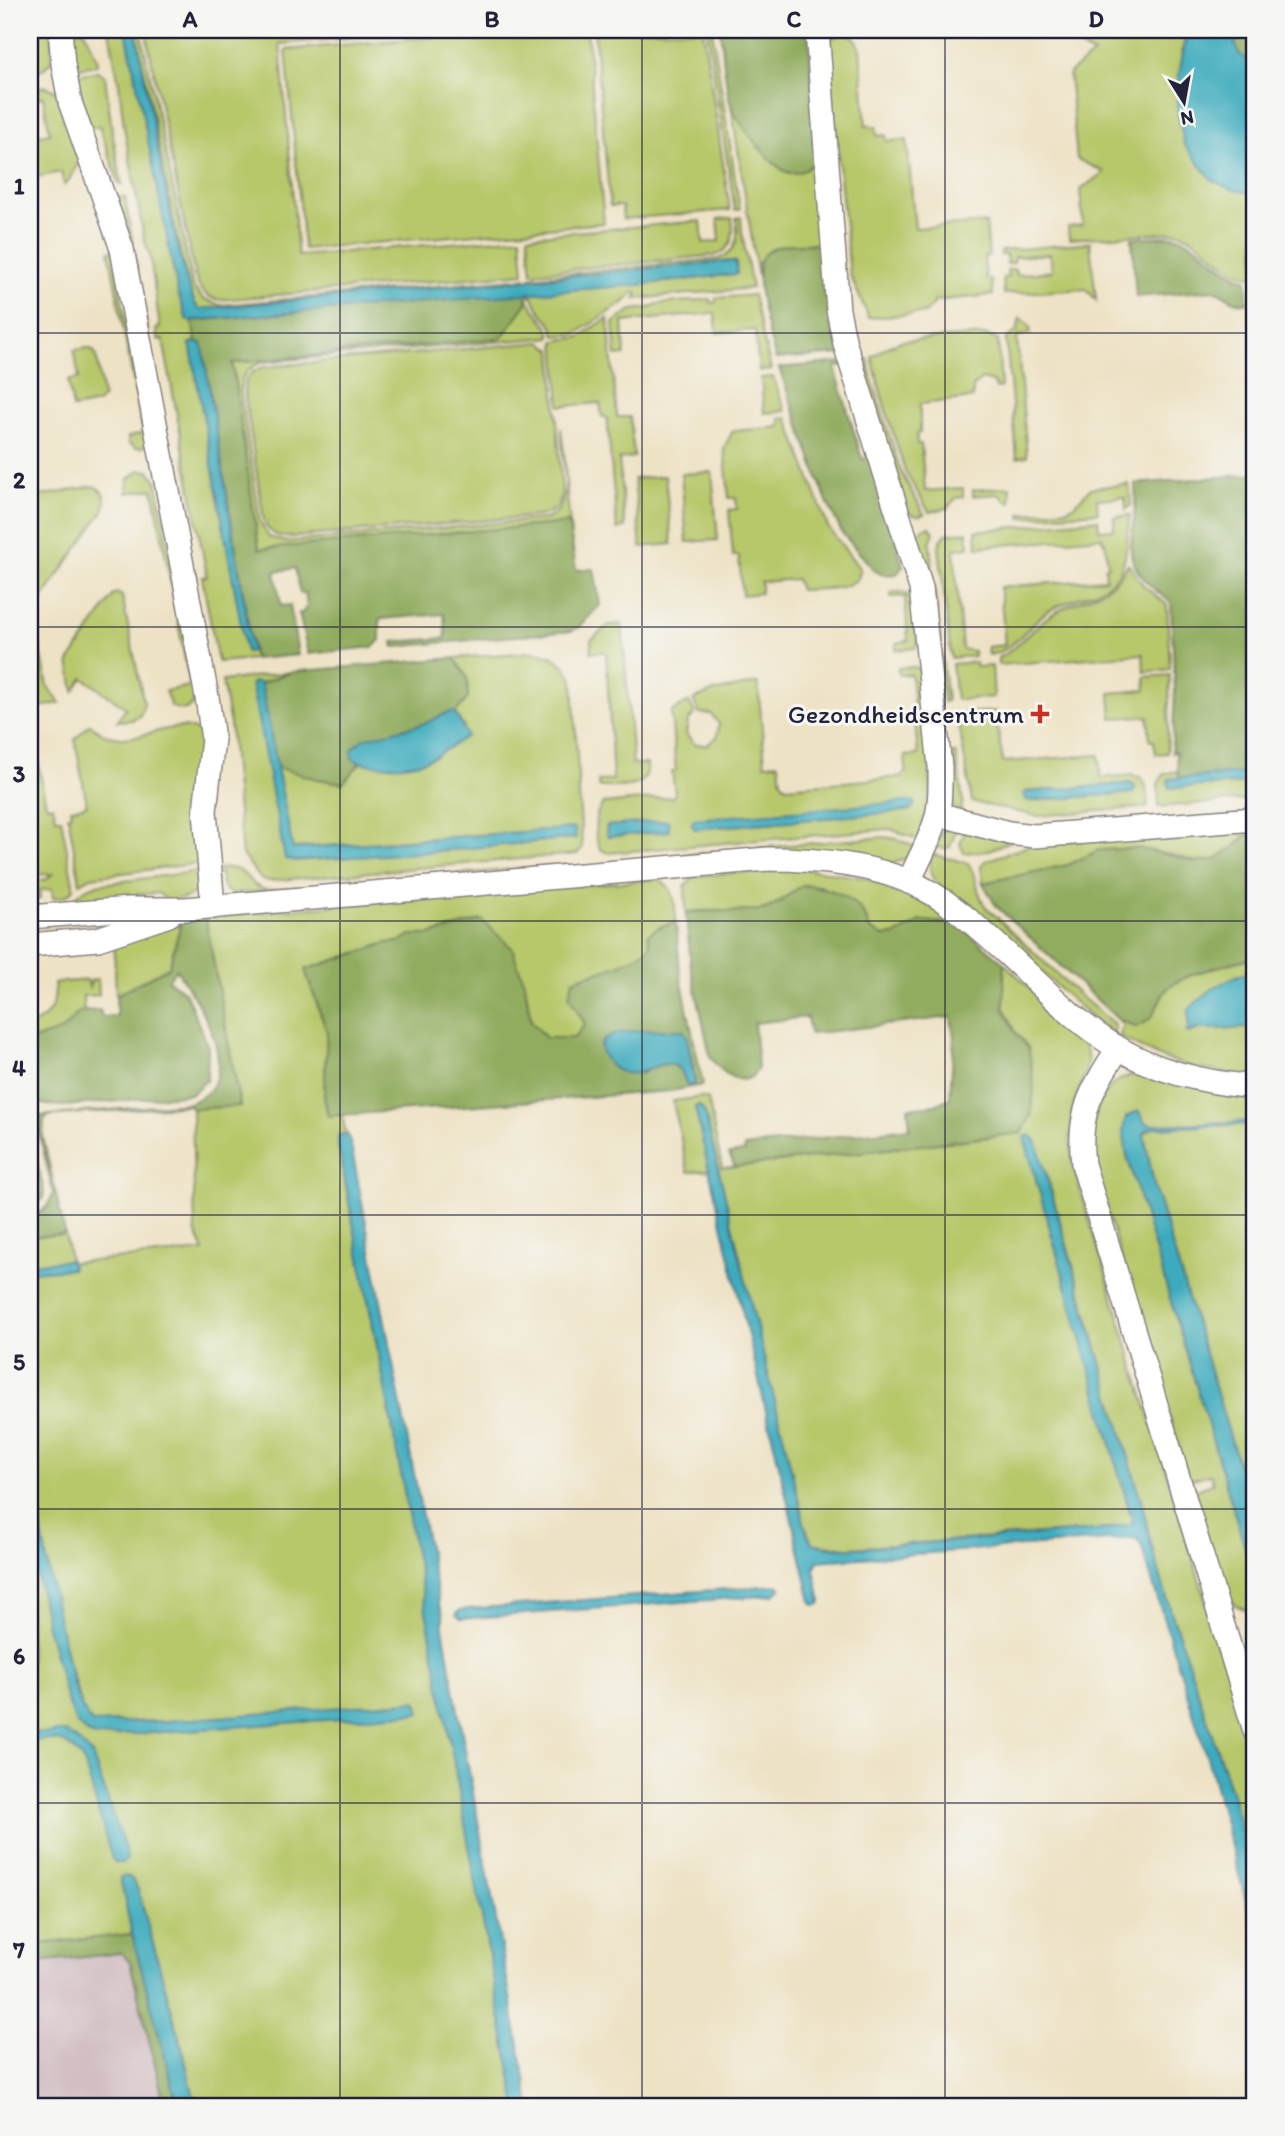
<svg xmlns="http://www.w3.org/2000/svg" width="1285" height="2136" font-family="Itim,sans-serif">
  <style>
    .industrial { fill: #d2bec3 }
    .green { fill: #b7c86b; stroke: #6c7553; stroke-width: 2; fill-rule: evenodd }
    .forest { fill: #91ac5f; stroke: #5a674d; stroke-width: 2; fill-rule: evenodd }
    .water { fill: #3eabbd; stroke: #30667c; stroke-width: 2 }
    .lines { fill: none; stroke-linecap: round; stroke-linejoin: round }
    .minor-casing { stroke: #888280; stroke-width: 26 }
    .minor { stroke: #fff; stroke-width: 23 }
    .grid { fill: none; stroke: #22223b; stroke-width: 2; stroke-opacity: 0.55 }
    .poi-dot { fill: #c8321e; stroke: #f6f6f2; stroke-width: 2.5 }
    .labels { text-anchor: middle; stroke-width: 6; stroke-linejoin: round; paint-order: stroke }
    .poi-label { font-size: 26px; fill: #22223b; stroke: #f6f6f2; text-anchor: end }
    .neatline { fill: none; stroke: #22223b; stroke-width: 2.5 }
    .grid-label { font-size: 23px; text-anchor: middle; font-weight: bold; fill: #22223b }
  </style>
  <rect width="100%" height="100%" fill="#f6f6f2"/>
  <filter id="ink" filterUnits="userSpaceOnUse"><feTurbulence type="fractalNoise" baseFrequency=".0143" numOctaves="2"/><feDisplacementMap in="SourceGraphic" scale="14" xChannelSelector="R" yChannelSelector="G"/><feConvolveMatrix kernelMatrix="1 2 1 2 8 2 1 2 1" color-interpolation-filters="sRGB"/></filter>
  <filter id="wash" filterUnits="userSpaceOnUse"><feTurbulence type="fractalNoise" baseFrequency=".00686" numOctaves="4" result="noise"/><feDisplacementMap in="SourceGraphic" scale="28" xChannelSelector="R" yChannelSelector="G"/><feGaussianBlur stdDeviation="1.57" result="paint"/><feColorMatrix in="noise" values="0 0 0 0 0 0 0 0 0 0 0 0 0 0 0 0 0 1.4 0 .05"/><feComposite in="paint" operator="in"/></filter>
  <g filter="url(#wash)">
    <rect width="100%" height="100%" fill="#eee2c5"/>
    <path class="industrial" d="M 133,1939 L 178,2106 L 30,2106 L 30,1949 Z"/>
    <g class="green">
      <path d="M 30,30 L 52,30 L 52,61 L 43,69 L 30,72 Z"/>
      <path d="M 69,30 L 84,30 L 98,61 L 96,65 L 72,69 Z"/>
      <path d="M 109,30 L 126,30 L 187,321 L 192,321 L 196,342 L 190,343 L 246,652 L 252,651 L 254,659 L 218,662 L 202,577 L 207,576 L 163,340 L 158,340 L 156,329 L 160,328 L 150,256 L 144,238 L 124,127 L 119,84 Z"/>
      <path d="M 136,30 L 143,30 L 142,38 L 193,287 L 203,299 L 220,305 L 526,278 L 526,280 L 199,309 L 193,301 L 180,253 Z"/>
      <path d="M 148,30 L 438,30 L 280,44 L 298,256 L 521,237 L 524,273 L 220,300 C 205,298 199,290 195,276 L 147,38 Z"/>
      <path d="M 513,30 L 587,30 L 604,223 L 304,249 L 286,50 Z"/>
      <path d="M 594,30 L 703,30 L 730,210 L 623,219 L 622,206 L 610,206 Z"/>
      <path d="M 707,30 L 712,30 L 740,209 L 735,210 Z"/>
      <path d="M 1065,30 L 1187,30 L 1182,51 L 1230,189 L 1255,194 L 1255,276 C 1224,276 1206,239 1177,232 L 1069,239 L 1068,227 L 1083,225 L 1080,190 L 1104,172 L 1077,159 L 1069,73 L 1094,54 L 1066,41 Z"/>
      <path d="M 846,33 L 855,38 L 860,48 L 866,126 L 876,126 L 877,136 L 886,135 L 887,141 L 907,140 L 915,228 L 986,223 L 989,256 L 984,257 L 986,279 L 991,279 L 993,295 L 934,301 L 934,304 L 925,313 L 868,318 L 866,311 L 850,275 L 827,48 L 832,37 Z"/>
      <path d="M 98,71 L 105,76 L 112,131 L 122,185 L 119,184 L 99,125 L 91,128 L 73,76 Z"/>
      <path d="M 46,86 L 57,92 L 80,161 L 67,183 L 64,185 L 61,172 L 30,178 L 30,137 L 50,133 L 43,97 L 30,99 L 30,89 Z"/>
      <path d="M 731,105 L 750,136 L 818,158 L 825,244 L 775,248 L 757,264 L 758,278 Z"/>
      <path d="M 122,197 L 125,198 L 148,333 L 114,199 Z"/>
      <path d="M 741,217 L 742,233 L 752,288 L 635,299 L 638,294 L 634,292 L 626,301 L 575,334 L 555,336 C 553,318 537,314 534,299 L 531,297 L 531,293 L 637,285 L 736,274 L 736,262 L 732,261 L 530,280 L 530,277 L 719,259 C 738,250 739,237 736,218 Z"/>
      <path d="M 732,218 C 734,234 734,247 717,255 L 532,273 L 528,236 L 701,221 L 703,243 L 720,241 L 718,219 Z"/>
      <path d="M 1090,242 L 1096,300 L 1086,289 L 1004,294 L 1003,278 L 1008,277 L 1007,270 L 1015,269 L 1016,275 L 1052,271 L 1050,254 L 1014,257 L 1014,263 L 1007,264 L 1006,255 L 1001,255 L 1001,251 Z"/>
      <path d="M 113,250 L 148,443 L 144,447 L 136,448 L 128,443 L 128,437 L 143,433 L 109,251 Z"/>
      <path d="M 527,293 C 529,311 549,319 551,337 L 264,362 C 249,366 242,374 240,389 L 260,522 L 269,537 L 286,542 L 546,519 C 577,507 563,455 561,428 L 571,536 L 568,523 L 259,550 L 232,363 L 501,338 L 527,303 Z"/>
      <path d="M 753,295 L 771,370 L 759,371 L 755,330 L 717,333 L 715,313 L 623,322 L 625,355 L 616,356 L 613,323 L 632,310 L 649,308 L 657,304 L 710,299 L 711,303 L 715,303 L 716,298 Z"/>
      <path d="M 608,318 L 617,417 L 630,417 L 634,457 L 619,459 L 625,528 L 617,529 L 607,417 L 602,417 L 600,403 L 560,406 L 555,341 L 579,337 Z"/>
      <path d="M 1020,318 L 1029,325 L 1031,334 L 1017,336 L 1027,456 L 1017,458 L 1006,339 L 1017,331 Z"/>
      <path d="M 986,335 L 998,340 L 1001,387 L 996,388 L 993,382 L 982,379 L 973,386 L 973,398 L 920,404 L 920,433 L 917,434 L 917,444 L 921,444 L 925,491 L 963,488 L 963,497 L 956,498 L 947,508 L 929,512 L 905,471 L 881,394 L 872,357 L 887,347 L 901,341 Z"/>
      <path d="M 542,342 L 552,350 L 562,493 C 560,507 553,513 539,516 L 292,537 C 279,538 269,534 264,521 L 244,389 C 246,376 252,370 265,367 Z"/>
      <path d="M 88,348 L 93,350 L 96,354 L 103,397 L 98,403 L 73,408 L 68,381 L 79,378 L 74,350 Z"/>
      <path d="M 868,359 L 871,377 L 900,470 L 924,514 C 918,517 913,516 907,511 L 860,361 Z"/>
      <path d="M 773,377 L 785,411 L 764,413 L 761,378 Z"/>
      <path d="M 787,417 L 828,527 L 860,569 C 862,592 817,589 800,590 L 796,579 L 761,582 L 761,593 L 742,595 L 739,556 L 733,556 L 729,510 L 737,509 L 736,498 L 729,498 L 724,448 L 733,431 L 780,427 L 780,418 Z"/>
      <path d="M 139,470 L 149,471 L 156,479 L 197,697 C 192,709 183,713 171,706 L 165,691 L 190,686 L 153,489 L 127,493 L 128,480 Z"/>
      <path d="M 712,472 L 718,540 L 687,542 L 681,474 Z"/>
      <path d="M 665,476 L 672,544 L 641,547 L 634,479 Z"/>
      <path d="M 1129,484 L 1131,505 L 1126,510 L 1125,497 L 1097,499 L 1098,512 L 1021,518 L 1021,514 L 1067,509 L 1073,506 L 1091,488 Z"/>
      <path d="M 93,486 C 105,490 107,500 103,511 L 33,612 L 48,686 L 60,703 L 30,709 L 30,498 Z"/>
      <path d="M 1010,487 L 1011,502 L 1008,502 L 998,494 L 973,496 L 973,490 Z"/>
      <path d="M 1130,515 C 1127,531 1128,559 1119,573 C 1103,597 1066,597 1044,614 C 1025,628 1013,652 988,655 L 987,647 L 1005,645 L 1000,587 L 1106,579 L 1105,567 L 1108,566 L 1105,542 L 1103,542 L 1102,537 L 977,547 L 976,531 L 1098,519 L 1099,530 L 1114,529 L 1114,517 Z"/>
      <path d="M 929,526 L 934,532 L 930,543 L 933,578 L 927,579 L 916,540 L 921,530 Z"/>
      <path d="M 967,532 L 969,547 L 954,549 L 962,649 L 974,651 L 974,656 L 951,658 L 939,547 L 940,542 L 946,534 Z"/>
      <path d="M 1128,564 L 1143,585 L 1167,605 L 1170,669 L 1144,672 L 1143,654 L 998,665 L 998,658 C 1019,648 1030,629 1048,617 C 1077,596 1109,599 1128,564 Z"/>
      <path d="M 934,586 L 947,701 L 943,702 L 930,587 Z"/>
      <path d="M 899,592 L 905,593 L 913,601 L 918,645 L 915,648 L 896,650 L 896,643 L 908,641 L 905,597 L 891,597 L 891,593 Z"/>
      <path d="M 117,593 L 122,596 L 144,704 L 140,716 L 132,720 L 117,721 L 126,708 L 83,678 L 74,691 L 69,662 L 114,594 Z"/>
      <path d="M 622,624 L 633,764 L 647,764 C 650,792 619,786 599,787 L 598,781 L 613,780 L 606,652 L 591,652 L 591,640 L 609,625 Z"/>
      <path d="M 534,652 C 553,654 565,662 573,680 L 582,848 L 577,854 L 269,881 L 261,879 L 242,855 L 230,725 L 222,681 L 291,672 L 261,683 L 255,682 L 288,860 L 431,852 L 576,838 L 575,828 L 292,848 L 276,767 L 317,779 L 343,783 L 360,763 L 391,765 L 464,727 L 455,713 L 468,698 L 467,677 L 454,658 Z"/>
      <path d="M 975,662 L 976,667 L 992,666 L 994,697 L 956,700 L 952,664 Z"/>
      <path d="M 914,667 L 919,669 L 925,702 L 914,704 L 911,674 L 899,675 L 898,668 Z"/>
      <path d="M 1170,675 L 1167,753 L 1156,754 L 1154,741 L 1150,741 L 1148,716 L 1112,718 L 1110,693 L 1146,690 L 1145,677 Z"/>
      <path d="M 758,683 L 765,764 L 779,763 L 781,781 L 786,787 L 902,777 L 906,770 L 905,756 L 918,755 L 914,709 L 925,708 L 931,757 L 930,800 L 919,840 L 890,829 L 608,853 L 601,850 C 594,838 593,814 603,804 L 673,797 L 675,792 L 672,772 L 676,771 L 671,712 L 689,702 L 695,714 L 688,721 L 686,734 L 694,744 L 707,745 L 717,737 L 719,724 L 711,714 L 699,713 L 693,700 L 712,692 ZM 898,812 L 695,829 L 692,824 Z"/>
      <path d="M 995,711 L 1003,762 L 1099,755 L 1101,778 L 1132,775 L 1142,778 L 1146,786 L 1148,807 L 1037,816 L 972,802 L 957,714 ZM 1133,783 L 1133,793 L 1029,801 L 1024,796 L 1025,792 Z"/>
      <path d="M 30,718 L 46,805 L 53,806 L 56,818 L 61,818 L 74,889 L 66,896 L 53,898 L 52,889 L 40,890 L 40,899 L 30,900 L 30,882 L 47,879 L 52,874 L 30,875 Z"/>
      <path d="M 90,724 C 97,730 105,736 114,737 C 143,743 173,717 200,732 L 202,735 L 201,863 L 91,877 L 80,883 L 68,815 L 72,814 L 71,809 L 87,805 L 75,739 Z"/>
      <path d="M 956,753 L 963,801 L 961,811 L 954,808 L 950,802 L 949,754 Z"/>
      <path d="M 1178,771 L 1179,778 L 1168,779 L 1169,788 L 1255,783 L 1255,799 L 1159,807 L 1158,784 L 1164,774 Z"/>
      <path d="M 949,827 L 957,828 L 950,847 L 944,849 L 935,846 L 943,831 Z"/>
      <path d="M 1255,827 L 1255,832 L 1249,833 L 1233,848 L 1214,860 L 1196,862 L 1170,854 L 1099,850 L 1068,865 L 983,883 L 981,866 L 985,861 L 1034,844 Z"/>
      <path d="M 965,830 L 1011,841 L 987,851 L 964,853 L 960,844 Z"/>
      <path d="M 884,837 L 897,839 L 916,847 L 906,858 L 893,864 L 686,858 L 685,854 Z"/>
      <path d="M 931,854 L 968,863 C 977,875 976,892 985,906 L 1080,996 L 1113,1023 L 1115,1029 L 1113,1033 C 1071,1003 1035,964 997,930 C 978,913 953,902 937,884 C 929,875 929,864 931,854 Z"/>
      <path d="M 568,865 L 231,894 L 223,887 L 219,869 C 251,864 241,884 267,890 Z"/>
      <path d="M 798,868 C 820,871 842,874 864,878 C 896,885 931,904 958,924 L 921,921 L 896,935 L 882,936 L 869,928 L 821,886 L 802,885 C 791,893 778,905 765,909 C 741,915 711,908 686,912 L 685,886 L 695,876 Z"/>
      <path d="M 201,871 C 201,896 190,898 168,901 L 158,893 L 100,898 L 92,907 L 68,904 L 85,889 L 95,885 Z"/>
      <path d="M 659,879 C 676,889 675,904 676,922 L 660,927 C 657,933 655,941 650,946 C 639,961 603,972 585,975 L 569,996 L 586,1024 L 574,1038 L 546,1038 L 531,1021 L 525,985 L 482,920 L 429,935 L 411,935 L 399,942 L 387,943 L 305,970 L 327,1032 L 324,1097 L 328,1116 L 342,1115 L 346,1135 L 338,1136 L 338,1146 L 387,1398 L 517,2106 L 196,2106 L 183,2051 L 138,1890 L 131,1878 L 120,1878 L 132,1934 L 30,1945 L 30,1741 C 57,1739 68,1738 84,1762 L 92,1754 L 65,1732 L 30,1734 L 30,1538 L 47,1626 L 68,1704 L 77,1724 L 87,1733 L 96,1737 L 419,1713 L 92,1723 L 84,1713 L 69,1664 L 53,1595 L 30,1463 L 30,1272 L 72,1269 L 71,1263 L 204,1251 L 195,1231 L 192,1109 L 240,1105 L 205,916 Z"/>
      <path d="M 181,923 L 169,967 L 116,995 L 114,946 L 119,942 Z"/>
      <path d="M 1255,957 L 1255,970 L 1214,987 L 1188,1018 L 1189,1033 L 1199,1029 L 1255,1028 L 1255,1077 L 1195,1068 L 1157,1056 L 1120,1037 L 1123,1021 L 1135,1027 C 1160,1019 1153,1003 1168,988 C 1182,974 1235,962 1255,957 Z"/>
      <path d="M 1004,963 L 1075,1031 C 1101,1060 1079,1079 1073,1109 C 1069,1130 1070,1149 1074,1170 L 1255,1762 L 1255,1884 L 1232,1794 L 1169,1605 L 1152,1548 L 1142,1503 L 1045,1169 L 1024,1137 L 1133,1523 L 1108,1529 L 848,1548 L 812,1543 L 804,1523 L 705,1113 L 699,1105 L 695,1108 L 709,1170 L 688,1172 L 673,1101 L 701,1097 L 708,1099 L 722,1168 L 1022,1133 L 1029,1049 L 1016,1033 L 1004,1008 Z"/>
      <path d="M 98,979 L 99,995 L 83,996 L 84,1012 L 79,1012 L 63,1030 L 30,1041 L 30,1025 C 50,1019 57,1003 54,983 L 88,980 L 89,987 L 92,980 Z"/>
      <path d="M 1139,1074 L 1255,1097 L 1255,1121 L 1153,1125 L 1144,1122 L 1141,1113 L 1123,1130 L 1127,1156 L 1246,1550 L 1250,1553 L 1255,1552 L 1255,1610 C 1248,1610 1241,1609 1234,1604 C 1217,1591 1199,1515 1192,1491 L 1213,1484 L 1211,1474 L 1189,1480 L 1095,1172 C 1090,1134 1090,1080 1139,1074 Z"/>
      <path d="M 1255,1124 L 1255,1519 L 1154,1185 L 1144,1134 L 1153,1128 Z"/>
      <path d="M 65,1234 L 70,1260 L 30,1264 L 30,1237 Z"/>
      <path d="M 1255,1634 L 1255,1697 C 1249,1675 1237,1653 1255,1634 Z"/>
    </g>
    <g class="forest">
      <path d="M 720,30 L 808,30 L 818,158 C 810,167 804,173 791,173 C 774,172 737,121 731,105 C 725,88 723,49 720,30 Z"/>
      <path d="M 1229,30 L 1255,30 L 1255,65 L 1240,55 Z"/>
      <path d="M 1173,236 C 1203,242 1218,271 1247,280 L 1247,303 C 1233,304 1226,294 1214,290 L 1136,297 L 1132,238 Z"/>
      <path d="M 825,244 L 840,354 L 776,359 C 770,339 747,266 766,253 C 781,241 807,244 825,244 Z"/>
      <path d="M 527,293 L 527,303 L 501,338 L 232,363 L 259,549 L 569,523 L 576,570 L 594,569 L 600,605 L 580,626 L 572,631 L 394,647 L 393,642 L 446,638 L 444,614 L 380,619 L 380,640 L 373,647 L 308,654 L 299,613 L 302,613 L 307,606 L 305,593 L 300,593 L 295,568 L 275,572 L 281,606 L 290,605 L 298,655 L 254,659 L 202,343 L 196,342 L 192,321 Z"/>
      <path d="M 843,362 L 844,365 L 835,368 L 862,459 L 872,456 L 903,566 L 897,574 L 883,575 L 875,571 L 842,533 L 825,497 L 779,368 Z"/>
      <path d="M 1255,474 L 1255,772 L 1179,778 L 1176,752 L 1172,753 L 1175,691 L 1171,602 C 1107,557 1140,544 1135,484 Z"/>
      <path d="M 454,658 L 467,677 L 468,698 L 455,713 L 449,712 L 426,723 L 363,740 L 352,758 L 360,763 L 343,783 L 317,779 L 276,767 L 261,683 L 291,672 Z"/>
      <path d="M 1255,832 L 1255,957 C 1235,962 1182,974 1168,988 C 1153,1003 1160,1020 1135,1027 L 1123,1021 L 1122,1023 L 996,906 L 983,883 L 1068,865 L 1099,850 L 1139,848 L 1196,862 L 1214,860 L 1233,848 L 1249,833 Z"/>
      <path d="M 802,885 C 830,887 863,898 869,928 L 882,936 L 896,935 L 921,921 L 958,924 L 1004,963 L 1004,1008 L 1016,1033 L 1029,1049 L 1034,1089 L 1031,1116 L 1022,1133 L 735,1167 L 729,1154 L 745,1152 L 744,1147 L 910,1128 L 908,1108 L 935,1105 L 950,1098 L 954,1037 L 951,1017 L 810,1034 L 807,1017 L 754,1023 L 758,1068 C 746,1093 719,1072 710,1056 L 691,967 L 686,913 C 711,908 741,915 765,909 C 778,905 791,893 802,885 Z"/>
      <path d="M 205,916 L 240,1106 L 192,1109 L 189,1105 L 48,1116 L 44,1121 L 43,1137 L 65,1234 L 30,1237 L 30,1216 C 43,1214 50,1205 53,1192 L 37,1123 L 39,1116 L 189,1103 C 197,1099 208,1095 212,1087 C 233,1051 195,998 176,969 L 168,980 L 185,992 L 208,1046 L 207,1080 L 191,1094 L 65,1106 L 47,1105 L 31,1102 L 30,1041 L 62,1030 L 79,1012 L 100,1010 L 102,1017 L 117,1016 L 116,995 L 169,967 L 181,923 Z"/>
      <path d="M 482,920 L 512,948 L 525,985 L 531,1021 L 546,1038 L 574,1038 L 585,1024 L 569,996 L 573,980 C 599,970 629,966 650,946 L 648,934 L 660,927 L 676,922 L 680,973 L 703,1085 L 671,1091 L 328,1116 L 324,1097 L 327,1032 L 305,970 L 387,943 L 399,942 L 411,935 L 429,935 ZM 683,1030 L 687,1036 L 695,1080 L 686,1084 C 678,1056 661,1061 641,1074 L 600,1045 L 605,1039 L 633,1031 Z"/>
      <path d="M 30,1137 L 44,1191 L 43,1199 L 31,1208 Z"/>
      <path d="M 132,1934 L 178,2106 L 165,2106 L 130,1962 L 121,1953 L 30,1963 L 30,1945 Z"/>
    </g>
    <g class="water">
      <path d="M 126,30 L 136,30 C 144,71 180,291 199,309 L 732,261 L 736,262 L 737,274 L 637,285 L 187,321 L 178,294 Z"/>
      <path d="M 1187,30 L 1229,30 L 1240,55 L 1255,65 L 1255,194 L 1230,189 L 1212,180 L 1184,144 L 1178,113 L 1177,85 Z"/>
      <path d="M 190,343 L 202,343 L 252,651 L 246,652 Z"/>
      <path d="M 255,682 L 261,683 L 293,849 L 575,828 L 576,838 L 431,852 L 295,861 L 285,859 L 251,683 Z"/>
      <path d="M 449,712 L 455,713 L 467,736 C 455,744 442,753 429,759 C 411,767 368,769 352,758 L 352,749 L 363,739 L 426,723 Z"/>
      <path d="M 1255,772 L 1255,783 L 1169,788 L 1168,779 Z"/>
      <path d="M 1133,783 L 1135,787 L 1133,793 L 1028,801 L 1024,797 L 1025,792 Z"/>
      <path d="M 914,801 L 915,805 L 910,810 L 898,812 L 694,829 L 692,824 L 694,819 Z"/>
      <path d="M 668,820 L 669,831 L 608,837 L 606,831 L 607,826 Z"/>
      <path d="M 1255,970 L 1255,1028 L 1199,1029 L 1186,1032 L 1189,1027 L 1188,1011 C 1205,991 1229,976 1255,970 Z"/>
      <path d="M 683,1030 L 687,1036 L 695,1084 L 688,1086 C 683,1079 684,1068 674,1065 C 655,1059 644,1079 622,1072 C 614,1070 607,1063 603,1055 C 586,1024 670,1031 683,1030 Z"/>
      <path d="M 699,1105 L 705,1113 L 807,1534 L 812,1543 C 842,1553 878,1546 909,1544 C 975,1540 1041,1534 1108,1529 L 1133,1523 L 1024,1137 L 1030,1135 L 1036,1140 L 1142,1503 L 1152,1548 L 1169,1605 L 1232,1794 L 1255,1884 L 1255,1934 L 1210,1768 L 1141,1545 L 1136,1538 L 818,1561 L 814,1569 L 821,1601 L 820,1604 L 814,1605 L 811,1601 L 709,1170 L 695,1107 Z"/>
      <path d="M 1138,1111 L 1141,1113 L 1144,1122 L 1153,1125 L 1255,1121 L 1255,1124 L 1153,1128 L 1146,1130 L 1144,1134 L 1154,1185 L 1255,1519 L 1255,1552 L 1250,1553 L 1246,1551 L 1127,1156 L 1123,1130 L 1126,1117 Z"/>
      <path d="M 342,1134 L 348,1135 L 352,1150 L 439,1604 L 443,1615 L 443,1628 L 530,2106 L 517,2106 L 513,2087 L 387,1398 L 338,1145 L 338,1136 Z"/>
      <path d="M 70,1260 L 72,1269 L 30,1272 L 30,1264 Z"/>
      <path d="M 30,1463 C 40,1524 50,1584 64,1643 C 70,1669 75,1703 92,1723 L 166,1721 L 417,1701 L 420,1713 L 96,1737 L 87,1733 L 77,1724 L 68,1704 L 47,1626 L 30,1538 Z"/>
      <path d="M 777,1585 L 781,1588 L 774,1595 L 461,1619 L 456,1614 L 460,1610 L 468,1609 Z"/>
      <path d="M 57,1732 L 65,1732 L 75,1738 L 92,1754 L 126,1852 L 127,1859 L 124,1863 L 116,1863 L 112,1859 L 84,1762 C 68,1738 57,1739 30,1741 L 30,1734 Z"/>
      <path d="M 126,1876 L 131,1878 L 138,1890 L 183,2051 L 196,2106 L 178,2106 L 132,1934 L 120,1877 Z"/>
    </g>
  </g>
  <g filter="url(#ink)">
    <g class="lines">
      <defs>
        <g id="minor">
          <path d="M 60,30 L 63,64 L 70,102 L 122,249 L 207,697 L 213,739 L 205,811 L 213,907"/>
          <path d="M 817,30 L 838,310 L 845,344 L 921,588 L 940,767 C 940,783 941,800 937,816 C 931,839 918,860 909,882"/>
          <path d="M 938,814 L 1009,833 L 1034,836 L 1255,819"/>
          <path d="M 30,917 L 129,909 L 185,909 L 768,859 C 815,859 866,863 910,882 C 947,898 975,925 1004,951 C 1040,984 1075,1023 1118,1048 C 1159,1073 1208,1083 1255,1087"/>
          <path d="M 30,945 L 98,939 L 169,915"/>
          <path d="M 1118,1049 C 1091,1089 1077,1115 1083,1164 L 1255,1731"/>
        </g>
      </defs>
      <use href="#minor" class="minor-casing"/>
      <use href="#minor" class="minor"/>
    </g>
  </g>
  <path class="grid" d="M 340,30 L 340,2106M 642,30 L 642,2106M 945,30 L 945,2106M 30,333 L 1255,333M 30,627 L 1255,627M 30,921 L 1255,921M 30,1215 L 1255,1215M 30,1509 L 1255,1509M 30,1803 L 1255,1803"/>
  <path class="poi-dot" d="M1036.5 703.5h7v7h7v7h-7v7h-7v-7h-7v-7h7z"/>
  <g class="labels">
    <g class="poi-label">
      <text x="1024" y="723">Gezondheidscentrum</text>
    </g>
  </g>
  <rect width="1285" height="2136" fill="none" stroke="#f6f6f2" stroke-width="77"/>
  <g transform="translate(1184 102) rotate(169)" stroke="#f6f6f2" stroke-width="5" paint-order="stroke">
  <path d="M0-5L12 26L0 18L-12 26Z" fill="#22223b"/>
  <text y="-10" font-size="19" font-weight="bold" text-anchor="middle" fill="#22223b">N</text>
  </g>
  <rect x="38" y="38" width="1208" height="2060" class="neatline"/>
  <g class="grid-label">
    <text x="190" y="27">A</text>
    <text x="492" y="27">B</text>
    <text x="794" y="27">C</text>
    <text x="1096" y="27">D</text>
    <text x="19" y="194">1</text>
    <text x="19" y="488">2</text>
    <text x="19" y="782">3</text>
    <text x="19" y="1076">4</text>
    <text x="19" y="1370">5</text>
    <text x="19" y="1664">6</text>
    <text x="19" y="1958">7</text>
  </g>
</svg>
